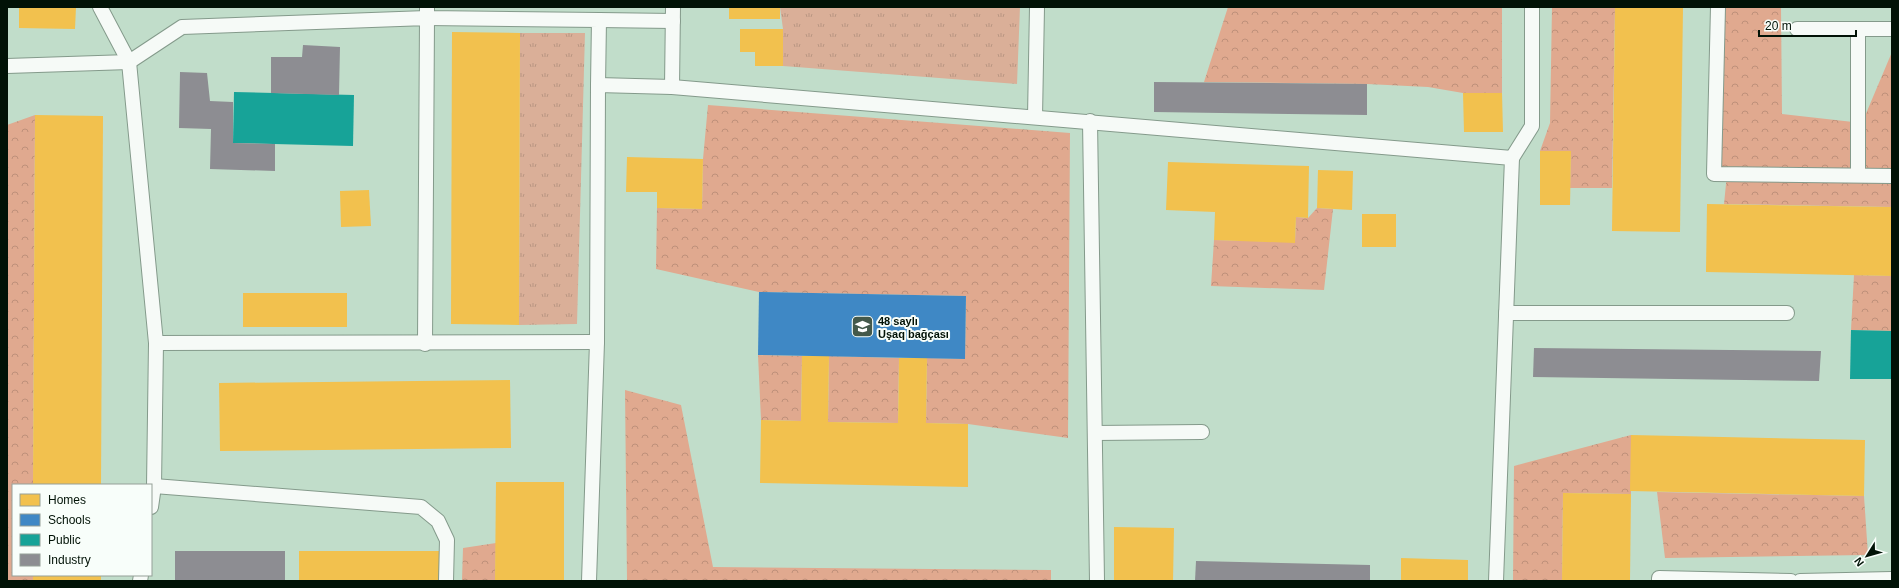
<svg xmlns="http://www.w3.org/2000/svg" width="1899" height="588" font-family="Helvetica,sans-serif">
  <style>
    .grass { fill: url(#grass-tufts) }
    .forest { fill: url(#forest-crowns) }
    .homes { fill: #f2c14e }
    .schools { fill: #3f88c5 }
    .public { fill: #17a398 }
    .industry { fill: #8d8d92 }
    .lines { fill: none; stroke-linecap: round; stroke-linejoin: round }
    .lane-casing { stroke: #849a8b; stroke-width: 16 }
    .lane { stroke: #f6faf7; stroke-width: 14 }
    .labels { text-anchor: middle; stroke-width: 4; stroke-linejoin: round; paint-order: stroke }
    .poi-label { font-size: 11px; font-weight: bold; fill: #011206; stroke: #f8fefa; text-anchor: start }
  </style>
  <defs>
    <pattern id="grass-tufts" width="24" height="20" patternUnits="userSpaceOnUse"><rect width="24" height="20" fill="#daaf98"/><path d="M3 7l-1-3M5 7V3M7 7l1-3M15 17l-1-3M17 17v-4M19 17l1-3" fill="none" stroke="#b99682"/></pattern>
    <pattern id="forest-crowns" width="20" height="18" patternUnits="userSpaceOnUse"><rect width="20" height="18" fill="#e0a98f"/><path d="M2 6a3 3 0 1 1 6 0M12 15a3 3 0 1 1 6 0" fill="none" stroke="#be907a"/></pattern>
  </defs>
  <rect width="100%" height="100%" fill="#c1ddca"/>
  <g class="grass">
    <path d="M 780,7 L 1020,7 L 1017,84 L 783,66 L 783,29 Z"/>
    <path d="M 520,33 L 585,33 L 577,324 L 519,325 Z"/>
  </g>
  <g class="forest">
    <path d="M 1228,7 L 1502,7 L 1502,93 L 1463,93 L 1428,87 L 1367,84 L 1204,82 Z"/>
    <path d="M 1552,7 L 1615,7 L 1612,188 L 1570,188 L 1571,151 L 1540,151 L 1550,123 Z"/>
    <path d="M 1718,7 L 1781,7 L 1782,114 L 1862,123 L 1892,52 L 1892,207 L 1724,204 L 1727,174 L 1714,174 Z"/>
    <path d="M 708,105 L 1070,133 L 1068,438 L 968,424 L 926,423 L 927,358 L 965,359 L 966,296 L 759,292 L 656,269 L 657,208 L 702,209 L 703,159 Z"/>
    <path d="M 35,115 L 33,485 L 13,485 L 13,575 L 33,575 L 33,581 L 7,581 L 7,125 Z"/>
    <path d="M 1317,208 L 1333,209 L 1324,290 L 1211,286 L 1214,240 L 1295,242 L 1296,217 L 1308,218 Z"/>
    <path d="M 1854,275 L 1892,276 L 1892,331 L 1851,330 Z"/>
    <path d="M 758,355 L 802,356 L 801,421 L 761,420 Z"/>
    <path d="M 829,356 L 899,358 L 898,423 L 828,422 Z"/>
    <path d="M 625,390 L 681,405 L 713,567 L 1051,570 L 1051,581 L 627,581 Z"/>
    <path d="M 1631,435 L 1631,494 L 1563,493 L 1562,581 L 1513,581 L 1514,466 Z"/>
    <path d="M 1657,492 L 1864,496 L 1868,555 L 1665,558 Z"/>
    <path d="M 496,543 L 495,581 L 462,581 L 463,548 Z"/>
  </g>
  <g class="homes">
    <path d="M 19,7 L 76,7 L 75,29 L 19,28 Z"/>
    <rect x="729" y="7" width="51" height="12"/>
    <path d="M 1615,7 L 1683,7 L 1680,232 L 1612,231 Z"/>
    <path d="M 740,29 L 783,29 L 783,66 L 755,66 L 755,52 L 740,52 Z"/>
    <path d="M 452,32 L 520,33 L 519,325 L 451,324 Z"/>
    <path d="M 1463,93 L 1502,93 L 1503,132 L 1464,132 Z"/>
    <path d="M 35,115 L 103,116 L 101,485 L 33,485 Z"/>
    <path d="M 1540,151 L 1571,151 L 1570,205 L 1540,205 Z"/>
    <path d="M 627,157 L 703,159 L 702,209 L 657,208 L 657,192 L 626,192 Z"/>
    <path d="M 1168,162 L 1309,166 L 1308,218 L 1296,217 L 1295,243 L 1214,240 L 1215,212 L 1166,210 Z"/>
    <path d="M 1318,170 L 1353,171 L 1352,210 L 1317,208 Z"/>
    <path d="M 369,190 L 371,226 L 341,227 L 340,191 Z"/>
    <path d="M 1707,204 L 1892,207 L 1892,276 L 1706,272 Z"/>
    <rect x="1362" y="214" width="34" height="33"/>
    <rect x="243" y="293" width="104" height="34"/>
    <path d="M 802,356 L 829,356 L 828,422 L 898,423 L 899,358 L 927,358 L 926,423 L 968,424 L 968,487 L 760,483 L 761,420 L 801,421 Z"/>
    <path d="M 510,380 L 511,448 L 220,451 L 219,383 Z"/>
    <path d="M 1631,435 L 1865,440 L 1864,496 L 1630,491 Z"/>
    <path d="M 496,482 L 564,482 L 564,581 L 495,581 Z"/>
    <path d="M 1563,493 L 1631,494 L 1630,581 L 1562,581 Z"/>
    <path d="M 1114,527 L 1174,528 L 1173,581 L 1114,581 Z"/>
    <rect x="299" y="551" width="143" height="30"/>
    <path d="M 1401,558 L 1468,560 L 1468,581 L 1401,581 Z"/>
    <rect x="33" y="575" width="68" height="6"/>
  </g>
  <path class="schools" d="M 759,292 L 966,296 L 965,359 L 758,355 Z"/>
  <g class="public">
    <path d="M 234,92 L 354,95 L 353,146 L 233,143 Z"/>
    <path d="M 1851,330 L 1892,331 L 1892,379 L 1850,379 Z"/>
  </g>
  <g class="industry">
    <path d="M 303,45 L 340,47 L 339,95 L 271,93 L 271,57 L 302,57 Z"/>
    <path d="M 180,72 L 207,73 L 210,101 L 233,102 L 233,143 L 275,144 L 275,171 L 210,169 L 211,129 L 179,128 Z"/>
    <path d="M 1154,82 L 1367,84 L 1367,115 L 1154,112 Z"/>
    <path d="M 1534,348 L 1821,351 L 1819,381 L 1533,377 Z"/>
    <rect x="175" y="551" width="110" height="30"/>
    <path d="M 1196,561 L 1370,565 L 1370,581 L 1195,581 Z"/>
  </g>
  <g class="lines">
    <defs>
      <g id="lane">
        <path d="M 100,7 L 129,62 L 182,27 L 427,18 L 425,344"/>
        <path d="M 427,7 L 427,18 L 599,20 L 598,85"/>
        <path d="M 1718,7 L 1714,174 L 1892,176"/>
        <path d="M 599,20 L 673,21"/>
        <path d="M 1797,29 L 1892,29"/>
        <path d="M 1858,29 L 1858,175"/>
        <path d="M 7,66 L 129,62 L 156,343 L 154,486 L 151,507"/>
        <path d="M 672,87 L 673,7"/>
        <path d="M 1035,117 L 1037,7"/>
        <path d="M 1090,121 L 1097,581"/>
        <path d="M 1512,158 L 1532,126 L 1532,7"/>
        <path d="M 1506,313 L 1787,313"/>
        <path d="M 156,343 L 597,342"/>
        <path d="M 1095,433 L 1202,432"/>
        <path d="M 154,486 L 421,507 L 438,521 L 447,540 L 446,581"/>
        <path d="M 140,581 L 141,575"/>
        <path d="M 589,581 L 597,342 L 598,85 L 672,87 L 1512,158 L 1496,581"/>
        <path d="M 1659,581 L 1659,578 L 1791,581"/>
        <path d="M 1800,581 L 1892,579"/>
      </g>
    </defs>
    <use href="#lane" class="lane-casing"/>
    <use href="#lane" class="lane"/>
  </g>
  <defs>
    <symbol id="school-square" viewBox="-11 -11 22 22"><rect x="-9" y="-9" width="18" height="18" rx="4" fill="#44594b" stroke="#f8fefa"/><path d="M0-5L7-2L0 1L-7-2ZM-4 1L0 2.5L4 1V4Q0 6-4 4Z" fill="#fff"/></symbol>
  </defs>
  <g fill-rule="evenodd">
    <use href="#school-square" x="850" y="314" width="25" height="25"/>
  </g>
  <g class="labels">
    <g class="poi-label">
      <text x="878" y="325">48 saylı<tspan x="878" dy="13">Uşaq bağçası</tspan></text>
    </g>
  </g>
  <rect width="1899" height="588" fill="none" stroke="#011206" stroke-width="16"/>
  <rect x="12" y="484" width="140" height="92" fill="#f8fefa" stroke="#95a098"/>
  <rect x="20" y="494" width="20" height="12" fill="#f2c14e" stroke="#95a098"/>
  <text x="48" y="504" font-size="12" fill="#011206">Homes</text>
  <rect x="20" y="514" width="20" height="12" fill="#3f88c5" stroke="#95a098"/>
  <text x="48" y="524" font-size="12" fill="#011206">Schools</text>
  <rect x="20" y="534" width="20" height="12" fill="#17a398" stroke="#95a098"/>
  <text x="48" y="544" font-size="12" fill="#011206">Public</text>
  <rect x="20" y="554" width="20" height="12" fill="#8d8d92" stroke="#95a098"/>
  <text x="48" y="564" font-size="12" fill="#011206">Industry</text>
  <g transform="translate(1867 556) rotate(233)" stroke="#f8fefa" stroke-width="3" paint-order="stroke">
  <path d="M0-3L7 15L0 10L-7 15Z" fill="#011206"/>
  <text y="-6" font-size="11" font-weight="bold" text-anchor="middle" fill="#011206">N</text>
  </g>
  <path d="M1759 30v6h97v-6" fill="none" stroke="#011206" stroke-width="2"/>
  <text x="1765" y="30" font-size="12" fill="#011206" stroke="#f8fefa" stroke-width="3" paint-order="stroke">20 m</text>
</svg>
